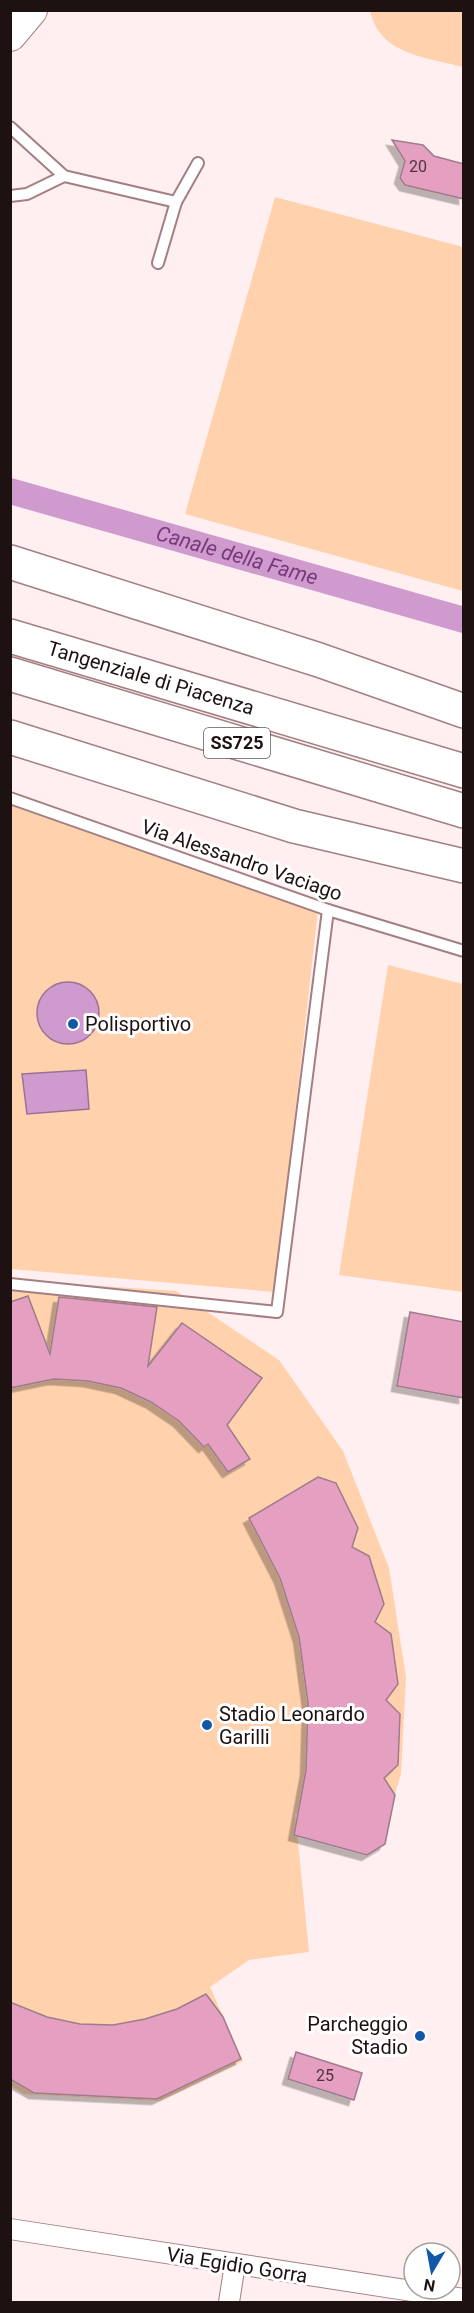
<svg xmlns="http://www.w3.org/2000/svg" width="474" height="2313" font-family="Roboto,sans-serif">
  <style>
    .green { fill: #ffd1ad }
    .water { fill: #cf9bcf; stroke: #9a7296; stroke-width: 1.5 }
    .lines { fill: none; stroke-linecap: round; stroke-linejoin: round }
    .canal { stroke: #cf9bcf; stroke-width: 26 }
    .building { fill: #e59fc0; stroke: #9d7c8b; stroke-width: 1.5; filter: url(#shadow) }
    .lane-casing { stroke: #a37f82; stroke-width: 14 }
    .street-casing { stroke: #a37f82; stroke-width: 22 }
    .primary-casing { stroke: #a37f82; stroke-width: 34 }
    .highway-casing { stroke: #a37f82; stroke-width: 36 }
    .lane { stroke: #fff; stroke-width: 10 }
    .street { stroke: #fff; stroke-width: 20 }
    .primary { stroke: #fff; stroke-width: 32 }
    .highway { stroke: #fff; stroke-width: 33 }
    .poi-dot { fill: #1358a8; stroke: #fff; stroke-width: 2 }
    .labels { text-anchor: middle; stroke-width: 6; stroke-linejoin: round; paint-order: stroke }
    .number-label { font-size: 16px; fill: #50343e }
    .shield { fill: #fff; stroke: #625859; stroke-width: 1.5 }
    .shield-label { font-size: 18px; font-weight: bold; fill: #1e1112 }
    .street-label { font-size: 20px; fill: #1e1112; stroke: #fff }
    .poi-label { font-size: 20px; fill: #1e1112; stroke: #fff; text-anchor: start }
    .water-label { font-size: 21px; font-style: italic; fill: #773979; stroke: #fff }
  </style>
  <defs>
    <filter id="shadow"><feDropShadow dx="-5.5" dy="5.5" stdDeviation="0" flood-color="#0004"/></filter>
  </defs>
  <rect width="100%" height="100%" fill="#ffeff0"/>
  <g class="green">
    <path d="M 370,11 L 463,11 L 463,67 C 426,57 380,55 370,11 Z"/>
    <path d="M 275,197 L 463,247 L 463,591 L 185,514 Z"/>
    <path d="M 10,804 L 318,910 L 275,1292 L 11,1269 Z"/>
    <path d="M 388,965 L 463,984 L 463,1292 L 339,1275 Z"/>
    <path d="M 27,1281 L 176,1291 L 279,1360 L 343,1451 L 389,1568 L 406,1677 L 401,1774 L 384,1830 L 295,1813 L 309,1952 L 249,1960 L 210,1987 L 243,2061 L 160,2101 L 24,2094 L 11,2086 L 10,1287 Z"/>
  </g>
  <g class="water">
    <circle cx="68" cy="1013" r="31"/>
    <path d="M 86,1070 L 89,1109 L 27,1114 L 22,1074 Z"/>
  </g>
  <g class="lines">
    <path class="canal" id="s1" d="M 10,491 L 464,620"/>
  </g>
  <g class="building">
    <path d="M 392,140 L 423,145 L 434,156 L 464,164 L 464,199 L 405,185 L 400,178 L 405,161 Z"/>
    <path d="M 28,1296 L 50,1354 L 59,1297 L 157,1307 L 148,1366 L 182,1323 L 262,1378 L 227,1425 L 250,1459 L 228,1472 L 208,1444 L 204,1447 L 179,1421 L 151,1402 L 121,1388 L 88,1381 L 54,1379 L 10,1388 L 10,1302 Z"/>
    <path d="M 410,1312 L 464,1322 L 464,1398 L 397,1386 Z"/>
    <path d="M 318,1477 L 336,1483 L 358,1528 L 352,1547 L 369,1556 L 384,1604 L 375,1622 L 391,1634 L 398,1684 L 386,1700 L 400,1714 L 398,1765 L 384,1778 L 395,1795 L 385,1844 L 367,1855 L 294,1835 L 306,1770 L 308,1703 L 299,1637 L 280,1578 L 249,1518 Z"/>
    <path d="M 206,1994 L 223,2017 L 241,2059 L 157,2099 L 34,2093 L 10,2079 L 10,2002 L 47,2017 L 80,2024 L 113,2025 L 145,2019 L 177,2009 Z"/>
    <path d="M 296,2052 L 362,2073 L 354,2100 L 288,2079 Z"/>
  </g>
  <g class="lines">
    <defs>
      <g id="lane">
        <path d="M 10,127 L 64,176 L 176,202 L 198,163"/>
        <path d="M 10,196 L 27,194 L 64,176"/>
        <path d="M 158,263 L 176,202"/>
        <path d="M 10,798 L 328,910 L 464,951"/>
        <path d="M 10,1284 L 277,1312 L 328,910"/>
      </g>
      <g id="street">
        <path d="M 10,2229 L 464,2299"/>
        <path d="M 229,2302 L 235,2264"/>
      </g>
      <path id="primary" d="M 10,35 L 31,10"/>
      <g id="highway">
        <path d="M 10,562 L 319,660 L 464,711"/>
        <path id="s2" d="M 10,636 L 464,771"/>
        <path d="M 10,674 L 464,811"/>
        <path d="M 10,737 L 294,826 L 464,866"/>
      </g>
    </defs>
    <use href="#lane" class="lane-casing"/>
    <use href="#street" class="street-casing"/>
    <use href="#primary" class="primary-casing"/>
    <use href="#highway" class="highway-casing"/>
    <use href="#lane" class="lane"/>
    <use href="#street" class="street"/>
    <use href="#primary" class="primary"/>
    <use href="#highway" class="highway"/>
  </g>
  <g class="poi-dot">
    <circle cx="73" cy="1024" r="6"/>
    <circle cx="207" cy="1725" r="6"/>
    <circle cx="420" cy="2036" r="6"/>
  </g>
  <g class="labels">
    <g class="number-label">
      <text x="418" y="172">20</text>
      <text x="325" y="2081">25</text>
    </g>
    <rect class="shield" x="204" y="728" width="66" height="30" rx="4.5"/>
    <g class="shield-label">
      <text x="237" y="749">SS725</text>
    </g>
    <g class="street-label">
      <text dy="7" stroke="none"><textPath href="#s2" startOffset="147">Tangenziale di Piacenza</textPath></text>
      <text transform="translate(242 860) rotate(19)" y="7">Via Alessandro Vaciago</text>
      <text transform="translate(237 2265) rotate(9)" y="7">Via Egidio Gorra</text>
    </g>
    <g class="poi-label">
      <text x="85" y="1031">Polisportivo</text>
      <text x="219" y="1721">Stadio Leonardo<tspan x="219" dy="23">Garilli</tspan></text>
      <text x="408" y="2031" text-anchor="end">Parcheggio<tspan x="408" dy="23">Stadio</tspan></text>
    </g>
    <g class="water-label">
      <text dy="7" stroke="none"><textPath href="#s1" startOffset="236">Canale della Fame</textPath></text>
    </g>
  </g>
  <rect width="474" height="2313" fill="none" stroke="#1e1112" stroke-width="24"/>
  <g transform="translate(432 2271) rotate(190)"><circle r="28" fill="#ffffff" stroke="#a5a0a0" stroke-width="1.5"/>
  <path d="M0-4.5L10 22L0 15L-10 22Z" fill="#1358a8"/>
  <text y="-9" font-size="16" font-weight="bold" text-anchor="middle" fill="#1e1112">N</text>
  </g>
</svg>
